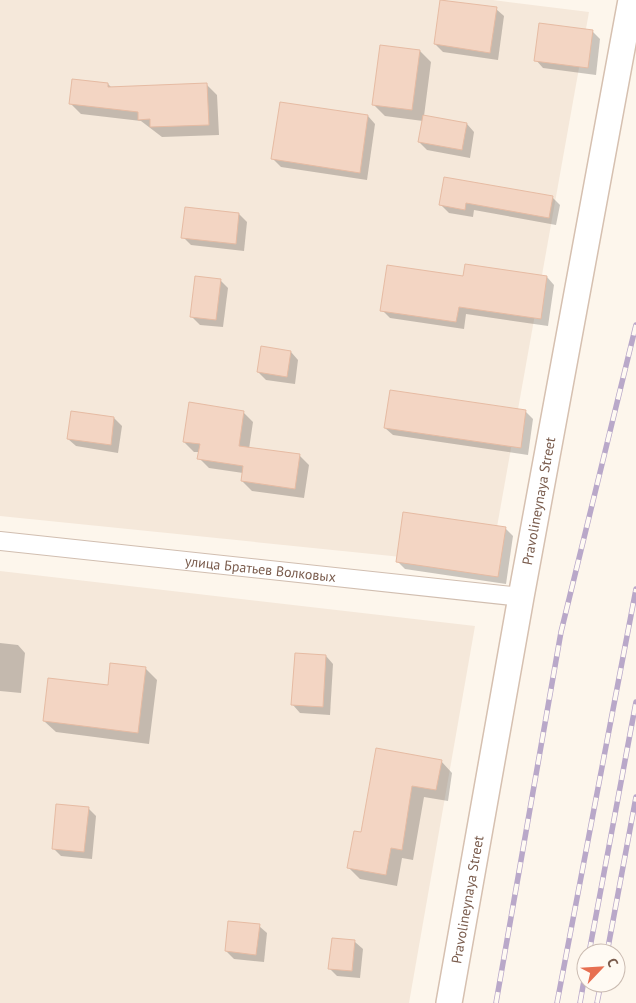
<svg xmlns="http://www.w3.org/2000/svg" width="636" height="1003" font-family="'PT Sans',sans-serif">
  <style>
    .residential { fill: #f5e8da }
    .shadow { fill: #0003 }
    .building { fill: #f3d5c3; stroke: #e6bba3 }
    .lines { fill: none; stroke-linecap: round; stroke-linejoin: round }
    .minor-casing { stroke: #d1beb0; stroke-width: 20 }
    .secondary-casing { stroke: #d6c0b0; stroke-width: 28 }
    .minor { stroke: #fff; stroke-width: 18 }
    .secondary { stroke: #fff; stroke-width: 25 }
    .rail-casing { stroke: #b9a8c9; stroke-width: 5.5 }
    .rail { stroke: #fffaf3; stroke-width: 4; stroke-dasharray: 11; stroke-linecap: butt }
    .labels { text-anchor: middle; stroke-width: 4; stroke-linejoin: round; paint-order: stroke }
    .street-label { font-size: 14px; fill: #7a5c4d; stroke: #fffaf3 }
  </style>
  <rect width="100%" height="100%" fill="#fdf6ec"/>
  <g class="residential">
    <path d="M 0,0 L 493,0 L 589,12 L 490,566 L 0,516 Z"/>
    <path d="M 0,571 L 475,626 L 409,1003 L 0,1003 Z"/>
  </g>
  <g class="shadow">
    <path d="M 496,9 L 504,16 L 498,60 L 443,52 L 435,44 Z"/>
    <path d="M 592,31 L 600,39 L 596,75 L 543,68 L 536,60 Z"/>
    <path d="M 420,51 L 431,62 L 424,116 L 467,124 L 474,132 L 470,158 L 427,150 L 419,142 L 423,121 L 385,116 L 374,105 Z"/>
    <path d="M 108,84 L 112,88 L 206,84 L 217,95 L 219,135 L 162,137 L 141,121 L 81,114 L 70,103 Z"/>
    <path d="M 368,116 L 375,124 L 367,180 L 281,167 L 273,159 Z"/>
    <path d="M 446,178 L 552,197 L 560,205 L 556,225 L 474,210 L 473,217 L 449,213 L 441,205 Z"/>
    <path d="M 239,214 L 247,222 L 244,251 L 191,245 L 183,237 Z"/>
    <path d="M 547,277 L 554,285 L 548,326 L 466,314 L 464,329 L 390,318 L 382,310 L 464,278 Z"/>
    <path d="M 220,280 L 228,288 L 223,327 L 200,325 L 192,317 Z"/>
    <path d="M 291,352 L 298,360 L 295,384 L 266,380 L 258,372 Z"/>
    <path d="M 72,412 L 114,418 L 122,426 L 118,453 L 76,446 L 68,439 Z"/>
    <path d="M 243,412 L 253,422 L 249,449 L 299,455 L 309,465 L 304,498 L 252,491 L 242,481 L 243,473 L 209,468 L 199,458 L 200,452 L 194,452 L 184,442 Z"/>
    <path d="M 526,412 L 533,419 L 528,455 L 393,435 L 385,428 Z"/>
    <path d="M 505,528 L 513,536 L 506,584 L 405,569 L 397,561 Z"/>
    <path d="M 0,643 L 18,645 L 25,653 L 21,693 L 0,691 Z"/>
    <path d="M 326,656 L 333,664 L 330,715 L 300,713 L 293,705 Z"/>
    <path d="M 145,668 L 157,680 L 149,744 L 56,732 L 44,721 Z"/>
    <path d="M 377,750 L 441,761 L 452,773 L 448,801 L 424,797 L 413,860 L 402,858 L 397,886 L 360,879 L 349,868 L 362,834 Z"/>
    <path d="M 88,808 L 96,816 L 92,859 L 61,856 L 53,848 Z"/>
    <path d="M 259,926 L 267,933 L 264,962 L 234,959 L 226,951 Z"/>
    <path d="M 355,942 L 363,949 L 360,978 L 337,976 L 329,968 Z"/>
  </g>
  <g class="building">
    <path d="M 440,0 L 497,7 L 490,53 L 434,44 Z"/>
    <path d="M 539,23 L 593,30 L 588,68 L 534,61 Z"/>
    <path d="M 380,45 L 420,50 L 412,110 L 372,105 Z"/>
    <path d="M 72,79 L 108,83 L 108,87 L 207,83 L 209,125 L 150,127 L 150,119 L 138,120 L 138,112 L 69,104 Z"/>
    <path d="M 280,102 L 368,115 L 360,173 L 271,159 Z"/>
    <path d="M 423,115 L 467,123 L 462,150 L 418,142 Z"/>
    <path d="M 444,177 L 553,196 L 549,218 L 466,203 L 465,210 L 439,205 Z"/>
    <path d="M 185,207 L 239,213 L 236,244 L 181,238 Z"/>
    <path d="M 465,264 L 547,276 L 541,319 L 459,307 L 456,322 L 380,311 L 387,265 L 463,276 Z"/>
    <path d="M 195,276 L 221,279 L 216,320 L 190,317 Z"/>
    <path d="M 261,346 L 291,351 L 287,377 L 257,372 Z"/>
    <path d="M 390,390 L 526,410 L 521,448 L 384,428 Z"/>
    <path d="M 189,402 L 244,411 L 239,446 L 300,454 L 295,489 L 241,481 L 243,466 L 197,459 L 200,444 L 183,442 Z"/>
    <path d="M 71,411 L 114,417 L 111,445 L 67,439 Z"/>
    <path d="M 403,512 L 506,527 L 498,577 L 396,562 Z"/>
    <path d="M 295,653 L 326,655 L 323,707 L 291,705 Z"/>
    <path d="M 110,663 L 146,667 L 138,733 L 43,721 L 48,678 L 108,685 Z"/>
    <path d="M 376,748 L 442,760 L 436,790 L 412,786 L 402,850 L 391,848 L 386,875 L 347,868 L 354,831 L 361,832 Z"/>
    <path d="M 56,804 L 89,807 L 84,852 L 52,849 Z"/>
    <path d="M 228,921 L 260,924 L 256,955 L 225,951 Z"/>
    <path d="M 332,938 L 355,940 L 352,971 L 328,969 Z"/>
  </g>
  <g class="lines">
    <defs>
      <g id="minor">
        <path id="s1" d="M 0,541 L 521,597"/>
      </g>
      <g id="secondary">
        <path id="s2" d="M 449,1003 L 521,597 L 631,0"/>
      </g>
    </defs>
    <use href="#minor" class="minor-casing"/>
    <use href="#secondary" class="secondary-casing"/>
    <use href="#minor" class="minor"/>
    <use href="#secondary" class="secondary"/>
    <defs>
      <g id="rail">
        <path d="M 589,953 L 636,702"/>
        <path d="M 607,953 L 636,797"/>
        <path d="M 496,1003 L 561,632 L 636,325"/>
        <path d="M 557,1003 L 636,589"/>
        <path d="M 580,1003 L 586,969"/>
        <path d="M 597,1003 L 601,983"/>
      </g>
    </defs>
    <use href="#rail" class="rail-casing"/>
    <use href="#rail" class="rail"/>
  </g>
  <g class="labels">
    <g class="street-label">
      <text dy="5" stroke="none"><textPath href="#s2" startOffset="510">Pravolineynaya Street</textPath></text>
      <text dy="5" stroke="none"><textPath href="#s1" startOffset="262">улица Братьев Волковых</textPath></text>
      <text dy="5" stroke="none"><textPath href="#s2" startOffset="105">Pravolineynaya Street</textPath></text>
    </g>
  </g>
  <g transform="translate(601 968) rotate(65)"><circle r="24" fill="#fffaf3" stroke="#cabbb1"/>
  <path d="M0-4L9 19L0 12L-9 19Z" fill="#e76f51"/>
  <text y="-8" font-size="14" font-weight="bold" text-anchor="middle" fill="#7a5c4d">С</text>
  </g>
</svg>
